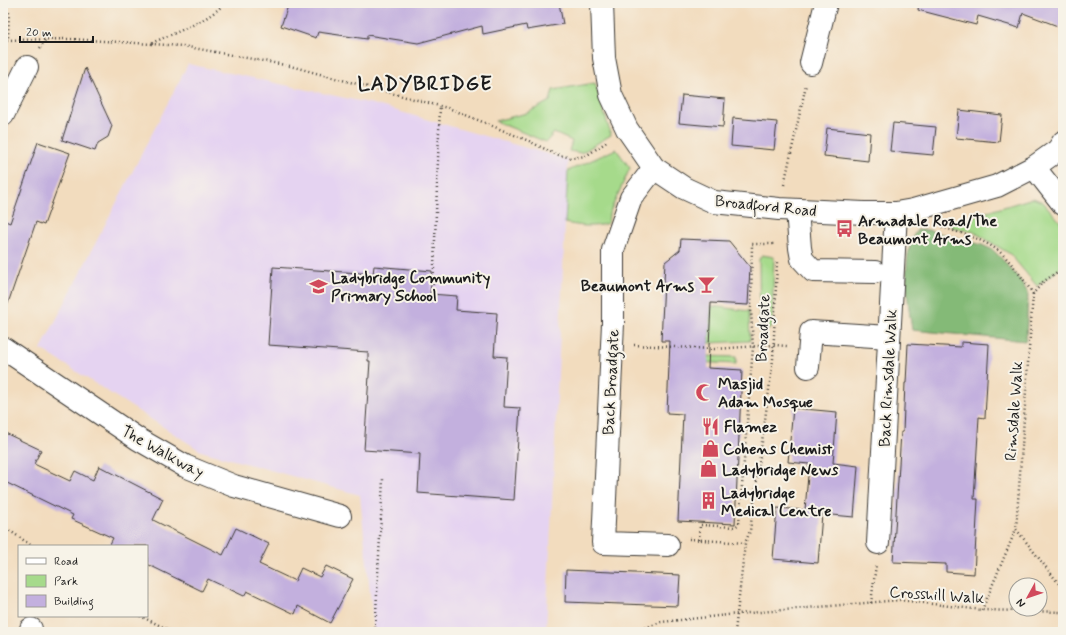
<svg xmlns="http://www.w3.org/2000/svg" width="1066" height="635" font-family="Mynerve,sans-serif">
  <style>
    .built { fill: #e5d3f1 }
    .green { fill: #a6da8b; stroke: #617b54 }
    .forest { fill: #84ba77; stroke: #506b4a }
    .building { fill: #c3b0de }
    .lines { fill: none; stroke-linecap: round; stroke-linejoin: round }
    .minor-casing { stroke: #3c3934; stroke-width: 24 }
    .path { stroke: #3c3934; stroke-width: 2.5; stroke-dasharray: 1 3; stroke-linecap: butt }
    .minor { stroke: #fff; stroke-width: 22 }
    .labels { text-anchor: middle; stroke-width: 4; stroke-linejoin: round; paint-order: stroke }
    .street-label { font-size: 16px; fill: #1c1c1c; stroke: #f7f3e8 }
    .poi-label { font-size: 16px; font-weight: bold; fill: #1c1c1c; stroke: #f7f3e8; text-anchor: start }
    .district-label { font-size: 20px; font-weight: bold; letter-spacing: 1px; fill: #1c1c1c; stroke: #f7f3e8 }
  </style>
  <rect width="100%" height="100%" fill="#f7f3e8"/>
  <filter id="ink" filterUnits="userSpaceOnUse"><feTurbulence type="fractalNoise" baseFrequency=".025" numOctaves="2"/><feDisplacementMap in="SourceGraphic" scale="8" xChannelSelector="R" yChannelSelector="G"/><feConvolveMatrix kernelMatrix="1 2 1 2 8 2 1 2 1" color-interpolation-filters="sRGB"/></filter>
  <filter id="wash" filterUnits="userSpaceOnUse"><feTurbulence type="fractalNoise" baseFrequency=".012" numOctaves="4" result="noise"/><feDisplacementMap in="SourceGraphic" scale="16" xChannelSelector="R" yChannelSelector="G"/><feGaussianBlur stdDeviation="0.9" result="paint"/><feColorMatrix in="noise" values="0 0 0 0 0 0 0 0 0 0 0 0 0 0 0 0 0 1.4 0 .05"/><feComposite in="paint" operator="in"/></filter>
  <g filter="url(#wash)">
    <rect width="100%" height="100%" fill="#f2dcbe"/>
    <path class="built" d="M 188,64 L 373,104 L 568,160 L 546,632 L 374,632 L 360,495 L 201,451 L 41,349 Z"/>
    <g class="green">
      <path d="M 595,83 L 611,135 L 581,153 L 569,151 L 572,141 L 554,133 L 546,142 L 495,121 L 527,113 L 550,101 L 553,90 Z"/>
      <path d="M 616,149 L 630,168 L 609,214 L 608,223 C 594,228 580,226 565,223 L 568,171 Z"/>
      <path d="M 1033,198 L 1043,202 L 1063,225 L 1063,266 L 1037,286 L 1010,254 L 974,232 L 951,227 L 951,223 Z"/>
      <path d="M 762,255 L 774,257 L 772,326 L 760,335 L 759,259 Z"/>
      <path d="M 711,306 L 749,311 L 750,341 L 709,343 Z"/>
      <path d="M 674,355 L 736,357 L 736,364 L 676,361 Z"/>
    </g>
    <path class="forest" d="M 917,230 L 928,230 L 982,245 L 993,250 L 1003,260 L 1020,280 L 1028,293 L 1026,341 L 912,330 C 908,303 900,253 917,230 Z"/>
    <g id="blocks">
      <g class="building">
        <path d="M 289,3 L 559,3 L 563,24 L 527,30 L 526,25 L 483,34 L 482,26 L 418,43 L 367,35 L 367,39 L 318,32 L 316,38 L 281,26 Z"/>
        <path d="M 919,3 L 1063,3 L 1063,28 L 1023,13 L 1019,28 L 978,16 L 976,25 L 918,10 Z"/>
        <path d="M 85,68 L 112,126 L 108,137 L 98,143 L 95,151 L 62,140 Z"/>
        <path d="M 682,95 L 725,99 L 723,127 L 679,123 Z"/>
        <path d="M 959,110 L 1002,115 L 999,142 L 956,138 Z"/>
        <path d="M 733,118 L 777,122 L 774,150 L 731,146 Z"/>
        <path d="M 893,123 L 936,127 L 933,155 L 890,151 Z"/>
        <path d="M 827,128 L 870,133 L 868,161 L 824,156 Z"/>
        <path d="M 38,142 L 70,153 L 44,225 L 36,222 L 6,309 L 3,309 L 3,220 L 10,223 Z"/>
        <path d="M 681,239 L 729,241 L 750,267 L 748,305 L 711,303 L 708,368 L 742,370 L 735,524 L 678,521 L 683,414 L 667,413 L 670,341 L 661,341 L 665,262 L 680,250 Z"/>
        <path d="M 374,266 L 432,271 L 430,294 L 457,296 L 456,310 L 497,313 L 494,356 L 507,357 L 504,407 L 520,408 L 514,500 L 418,493 L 420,454 L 364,450 L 370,361 L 368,361 L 368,352 L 268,345 L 273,267 L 373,274 Z"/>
        <path d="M 961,342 L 989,344 L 985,418 L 979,417 L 974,499 L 978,499 L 974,574 L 946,572 L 946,564 L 893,562 L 901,432 L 903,432 L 905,383 L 906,383 L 908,344 L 961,347 Z"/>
        <path d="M 793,408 L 837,412 L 833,463 L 858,466 L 854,517 L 822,514 L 818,563 L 773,559 L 777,508 L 805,510 L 809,464 L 788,462 Z"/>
        <path d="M 3,432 L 41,450 L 34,464 L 70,481 L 75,471 L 93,480 L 99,466 L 163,499 L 153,520 L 223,555 L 236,528 L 269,544 L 259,564 L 295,581 L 301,568 L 320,577 L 326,566 L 353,579 L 330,623 L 298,606 L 295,614 L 247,591 L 244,596 L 208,579 L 202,591 L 147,564 L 147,546 L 109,546 L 113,538 L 71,519 L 73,515 L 3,481 Z"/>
        <path d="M 566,570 L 680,575 L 678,606 L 565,602 Z"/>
      </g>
    </g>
  </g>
  <g filter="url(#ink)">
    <use href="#blocks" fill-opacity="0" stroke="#3c3934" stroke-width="1"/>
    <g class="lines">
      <defs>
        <g id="minor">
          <path d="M 602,3 L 604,58 L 611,95 L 627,129 L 654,168 L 684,188 L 714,202 L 779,209 L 864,213 L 896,213 L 913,210 L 997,186 L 1034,167 L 1058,150 L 1063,142"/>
          <path d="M 811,63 L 826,3"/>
          <path d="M 3,115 L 27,67"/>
          <path d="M 1034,167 L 1063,204"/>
          <path d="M 654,168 L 631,198 L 613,250 L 613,323 L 603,543 L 668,545"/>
          <path d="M 797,210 L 800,248 L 802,259 L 813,271 L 875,272"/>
          <path d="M 3,348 L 138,439 L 185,466 L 234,486 L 340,516"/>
          <path d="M 808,367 L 811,332 L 889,337"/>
          <path d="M 878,543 L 896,213"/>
          <path d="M 30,632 L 31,629"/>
        </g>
      </defs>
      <use href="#minor" class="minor-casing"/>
      <g class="path">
        <path d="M 3,7 L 9,12 L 8,40"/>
        <path d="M 3,40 L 70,39 L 183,46 L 290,66 L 451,109 L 529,141 L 555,154 L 571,158 L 586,156 L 608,141"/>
        <path d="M 152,43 C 171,34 212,20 224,3"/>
        <path d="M 40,48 L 46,39"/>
        <path d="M 784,185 L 806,85"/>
        <path d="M 942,227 C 960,233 980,238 996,249 C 1008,257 1025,281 1033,294"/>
        <path d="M 1063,268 L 1043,282 L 1033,294 L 1016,529 L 1063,589"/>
        <path d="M 433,293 L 440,106"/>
        <path d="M 634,345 L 714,349 L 774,345 L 787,346"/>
        <path d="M 3,526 L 32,546"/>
        <path d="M 689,539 L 745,543"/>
        <path d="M 699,540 L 700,525 L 735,527 L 739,524 L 753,347 L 751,309 L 752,244 L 776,244"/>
        <path d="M 871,603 L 876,565"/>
        <path d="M 982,610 L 1016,529"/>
        <path d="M 140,616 L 173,632"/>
        <path d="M 375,632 L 383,479"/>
        <path d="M 634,632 L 661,622 L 737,614 L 900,600 L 982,610 L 1063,612"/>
        <path d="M 735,632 L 745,543 L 750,531 L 773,360 L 777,262"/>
      </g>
      <use href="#minor" class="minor"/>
    </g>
  </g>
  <defs>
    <symbol id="bus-bare" viewBox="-9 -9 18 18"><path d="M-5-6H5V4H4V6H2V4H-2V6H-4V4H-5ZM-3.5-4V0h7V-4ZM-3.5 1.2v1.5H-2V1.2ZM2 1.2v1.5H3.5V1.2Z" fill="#d1495b" stroke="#f7f3e8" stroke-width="2.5" paint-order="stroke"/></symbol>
    <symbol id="bar-bare" viewBox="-9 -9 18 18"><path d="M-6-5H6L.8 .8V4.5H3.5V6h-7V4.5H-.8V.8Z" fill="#d1495b" stroke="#f7f3e8" stroke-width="2.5" paint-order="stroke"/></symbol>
    <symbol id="school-bare" viewBox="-9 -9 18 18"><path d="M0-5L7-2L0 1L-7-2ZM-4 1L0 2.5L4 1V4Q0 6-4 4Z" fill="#d1495b" stroke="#f7f3e8" stroke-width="2.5" paint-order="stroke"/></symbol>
    <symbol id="mosque-bare" viewBox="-9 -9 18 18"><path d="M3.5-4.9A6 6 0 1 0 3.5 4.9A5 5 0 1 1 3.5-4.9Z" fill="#d1495b" stroke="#f7f3e8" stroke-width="2.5" paint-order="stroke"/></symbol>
    <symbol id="restaurant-bare" viewBox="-9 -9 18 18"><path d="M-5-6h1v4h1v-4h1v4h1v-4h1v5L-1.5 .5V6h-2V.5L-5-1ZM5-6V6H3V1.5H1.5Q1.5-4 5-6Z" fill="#d1495b" stroke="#f7f3e8" stroke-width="2.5" paint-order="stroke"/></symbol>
    <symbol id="shop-bare" viewBox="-9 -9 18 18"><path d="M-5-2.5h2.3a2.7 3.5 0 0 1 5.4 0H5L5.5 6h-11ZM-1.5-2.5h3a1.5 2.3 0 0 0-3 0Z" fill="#d1495b" stroke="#f7f3e8" stroke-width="2.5" paint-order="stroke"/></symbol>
    <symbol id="building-bare" viewBox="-9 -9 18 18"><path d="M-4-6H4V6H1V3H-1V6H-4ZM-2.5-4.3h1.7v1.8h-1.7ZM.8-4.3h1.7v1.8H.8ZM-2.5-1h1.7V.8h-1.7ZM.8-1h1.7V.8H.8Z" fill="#d1495b" stroke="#f7f3e8" stroke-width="2.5" paint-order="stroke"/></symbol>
  </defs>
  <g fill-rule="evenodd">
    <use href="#bus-bare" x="832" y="216" width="25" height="25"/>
    <use href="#bar-bare" x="694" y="272" width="25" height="25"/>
    <use href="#school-bare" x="306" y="274" width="25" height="25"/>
    <use href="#mosque-bare" x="692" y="380" width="25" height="25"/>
    <use href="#restaurant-bare" x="698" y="414" width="25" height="25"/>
    <use href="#shop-bare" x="698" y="436" width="25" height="25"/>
    <use href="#shop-bare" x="696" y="456" width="25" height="25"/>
    <use href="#building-bare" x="696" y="488" width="25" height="25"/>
  </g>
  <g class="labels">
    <g class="street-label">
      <text transform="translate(766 205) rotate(6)" y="6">Broadford Road</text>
      <text transform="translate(762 328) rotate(-87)" y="6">Broadgate</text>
      <text transform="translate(887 378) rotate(-87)" y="6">Back Rimsdale Walk</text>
      <text transform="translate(610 382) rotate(-87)" y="6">Back Broadgate</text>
      <text transform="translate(1013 411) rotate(-86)" y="6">Rimsdale Walk</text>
      <text transform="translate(163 451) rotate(29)" y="6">The Walkway</text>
      <text transform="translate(937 594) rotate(4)" y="6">Crosshill Walk</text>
    </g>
    <g class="poi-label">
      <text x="858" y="226">Armadale Road/The<tspan x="858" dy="18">Beaumont Arms</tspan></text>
      <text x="331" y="283">Ladybridge Community<tspan x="331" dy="18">Primary School</tspan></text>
      <text x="694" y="291" text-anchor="end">Beaumont Arms</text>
      <text x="718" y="389">Masjid<tspan x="718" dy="18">Adam Mosque</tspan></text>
      <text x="724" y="432">Flamez</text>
      <text x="723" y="454">Cohens Chemist</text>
      <text x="722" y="475">Ladybridge News</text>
      <text x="721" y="498">Ladybridge<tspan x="721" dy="18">Medical Centre</tspan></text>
    </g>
    <g class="district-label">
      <text x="425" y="90">LADYBRIDGE</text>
    </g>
  </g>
  <rect width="1066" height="635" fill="none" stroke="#f7f3e8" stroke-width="16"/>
  <rect x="18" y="545" width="130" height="72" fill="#f7f3e8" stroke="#9f9d96"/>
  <rect x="26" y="558" width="20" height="6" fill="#ffffff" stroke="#9f9d96"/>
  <text x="54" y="565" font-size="12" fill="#1c1c1c">Road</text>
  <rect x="26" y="575" width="20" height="12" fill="#a6da8b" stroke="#9f9d96"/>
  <text x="54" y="585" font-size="12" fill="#1c1c1c">Park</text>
  <rect x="26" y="595" width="20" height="12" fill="#c3b0de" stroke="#9f9d96"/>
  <text x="54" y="605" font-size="12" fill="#1c1c1c">Building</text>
  <g transform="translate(1028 597) rotate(230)"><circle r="19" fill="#f7f3e8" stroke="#9f9d96"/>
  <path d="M0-3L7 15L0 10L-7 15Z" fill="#d1495b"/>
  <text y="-6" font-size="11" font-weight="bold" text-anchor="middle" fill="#1c1c1c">N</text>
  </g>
  <path d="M20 36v6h73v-6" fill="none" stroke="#1c1c1c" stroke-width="2"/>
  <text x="26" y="36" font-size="12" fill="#1c1c1c" stroke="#f7f3e8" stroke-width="3" paint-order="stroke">20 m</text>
</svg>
